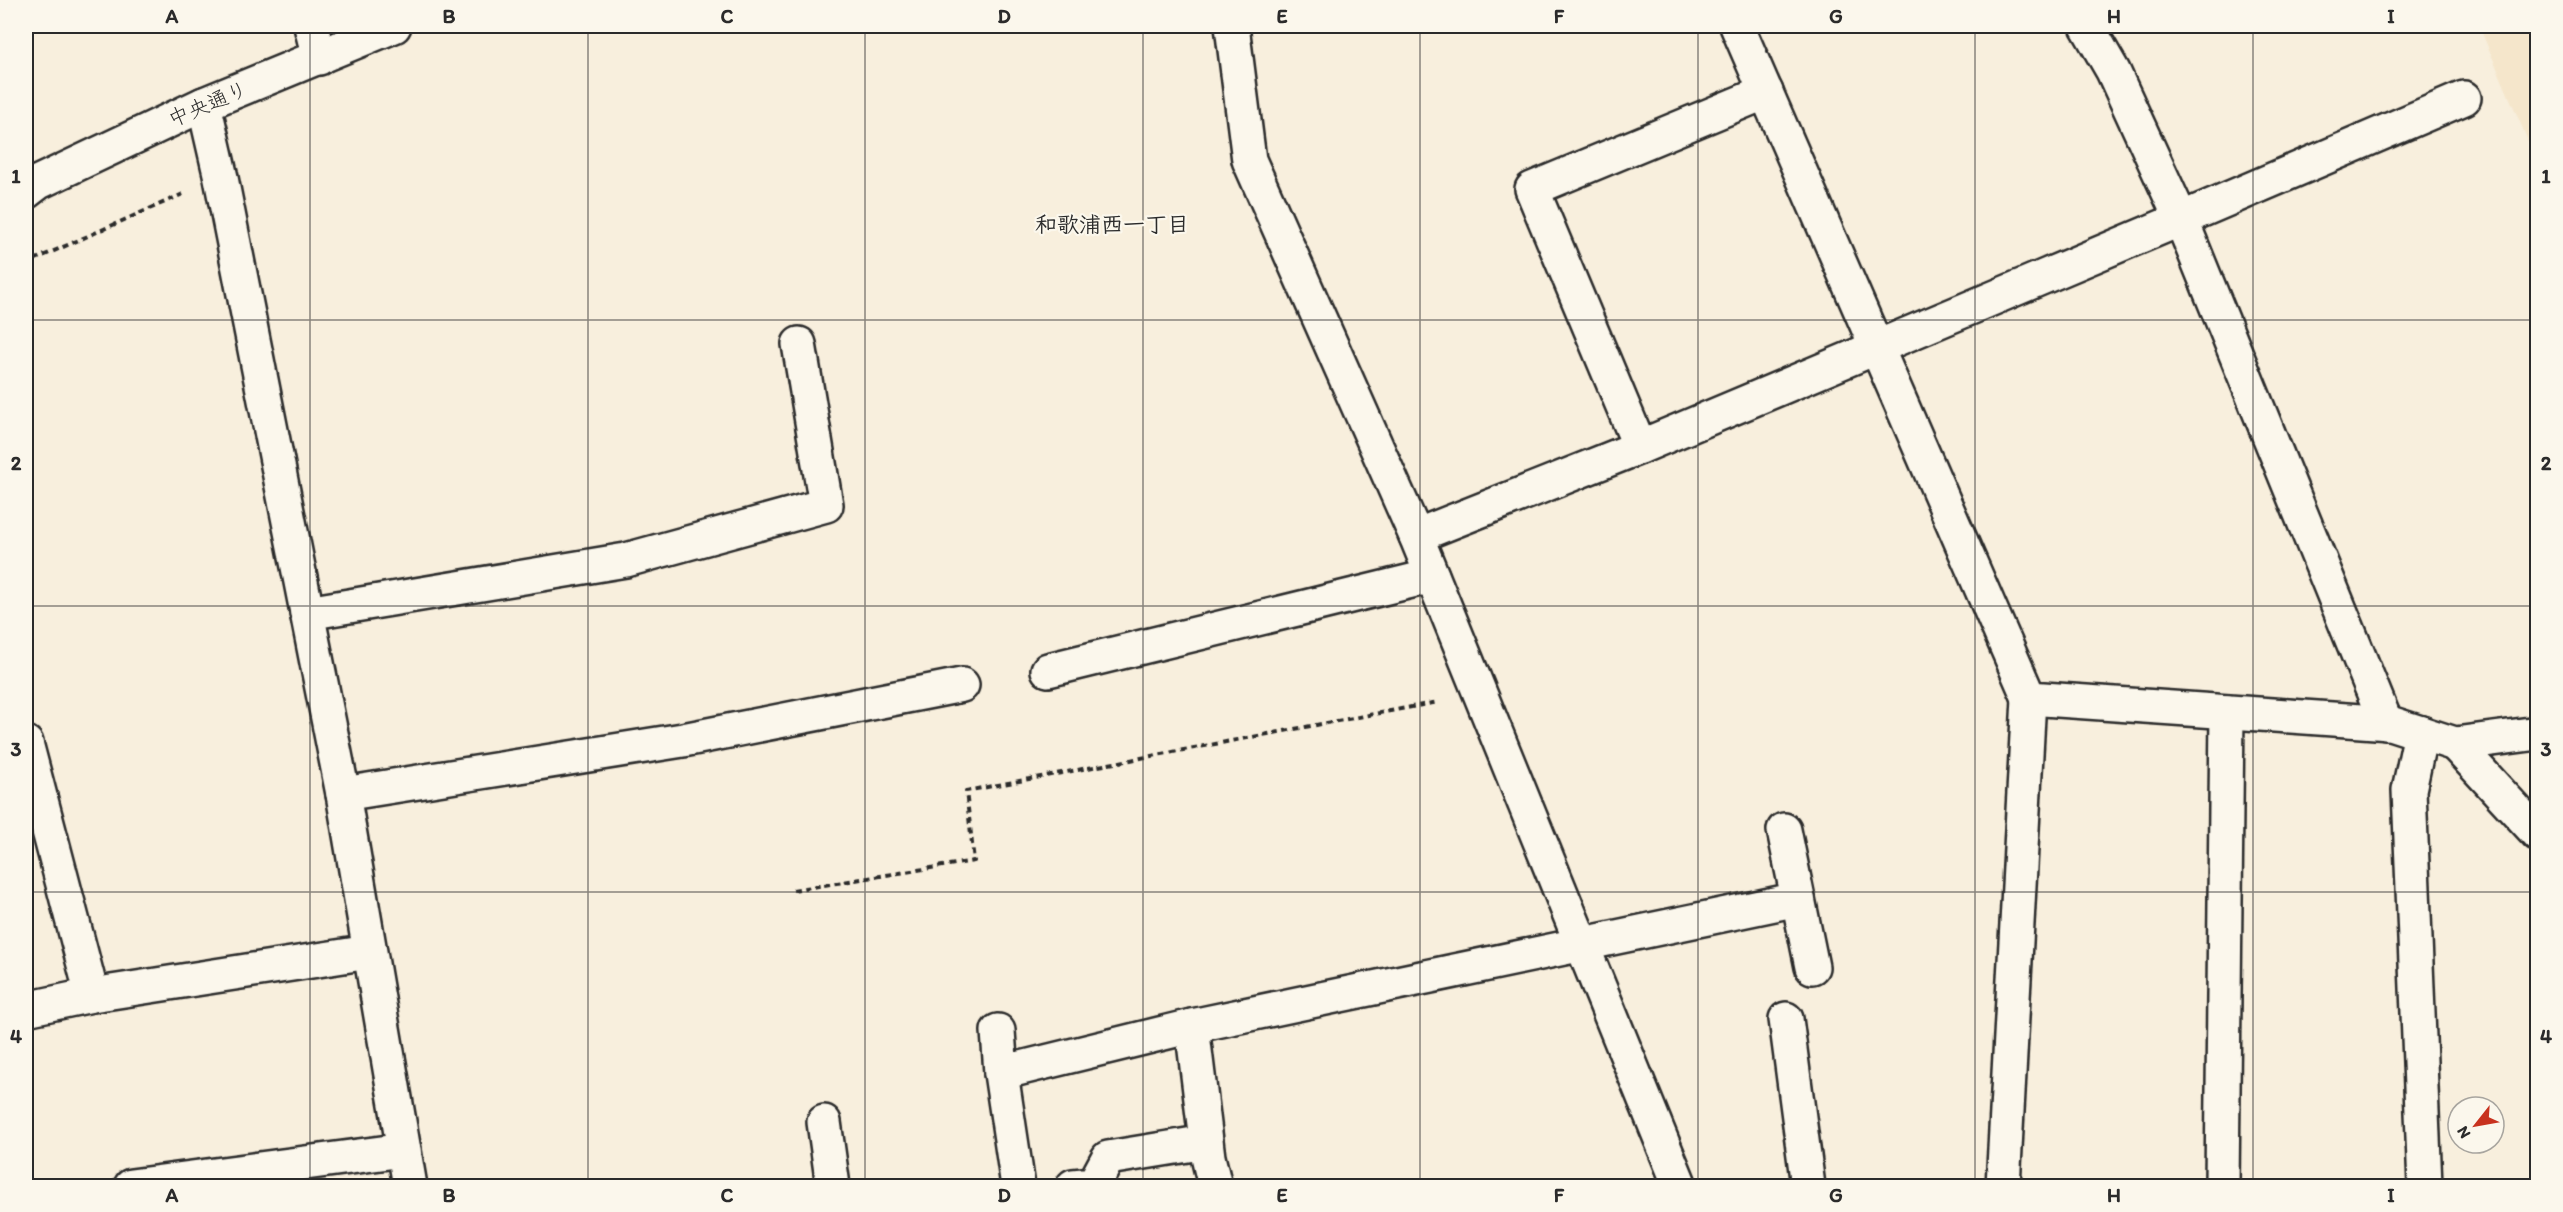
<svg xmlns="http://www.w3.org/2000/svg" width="2563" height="1212" font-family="Itim,'Klee One',sans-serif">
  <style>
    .built { fill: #f5e6cb }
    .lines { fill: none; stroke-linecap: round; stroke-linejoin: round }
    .minor-casing { stroke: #2b2b2b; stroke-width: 38 }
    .highway-casing { stroke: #2b2b2b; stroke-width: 38 }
    .path { stroke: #2b2b2b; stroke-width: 4; stroke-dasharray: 6 4.5; stroke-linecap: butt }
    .minor { stroke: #fbf7ec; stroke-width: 33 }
    .highway { stroke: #fbf7ec; stroke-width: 33 }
    .grid { fill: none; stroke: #2b2b2b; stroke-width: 1.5; stroke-opacity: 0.55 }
    .labels { text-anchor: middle; stroke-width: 4.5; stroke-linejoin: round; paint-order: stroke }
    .street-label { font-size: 21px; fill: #2b2b2b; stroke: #fbf7ec }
    .neighbourhood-label { font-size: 22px; font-weight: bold; fill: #2b2b2b; stroke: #fbf7ec }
    .neatline { fill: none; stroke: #2b2b2b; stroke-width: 2 }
    .grid-label { font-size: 20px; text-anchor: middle; font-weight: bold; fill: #2b2b2b }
  </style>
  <rect width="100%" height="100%" fill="#f8efdd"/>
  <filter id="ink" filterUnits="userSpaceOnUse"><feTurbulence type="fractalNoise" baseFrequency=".0167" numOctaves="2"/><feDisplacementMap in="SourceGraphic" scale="12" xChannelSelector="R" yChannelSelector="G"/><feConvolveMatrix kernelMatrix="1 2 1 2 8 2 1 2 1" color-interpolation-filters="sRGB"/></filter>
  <g filter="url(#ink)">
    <path class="built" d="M 2479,26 L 2537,26 L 2537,162 Z"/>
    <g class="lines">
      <defs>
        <g id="minor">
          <path d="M 311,26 L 319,58"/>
          <path d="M 1232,26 L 1249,160 L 1416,536 L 1680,1186"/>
          <path d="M 1737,26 L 2029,698 L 2390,723 L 2455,744 L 2538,733"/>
          <path d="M 204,104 L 221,178 L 343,794 L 410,1186"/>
          <path d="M 1640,447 L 2181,219 L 2113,71 L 2087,26"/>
          <path d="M 1416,536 L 1640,447 L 1532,189 L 1766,92"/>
          <path d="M 307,613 L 626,560 L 826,505 L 799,344"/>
          <path d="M 1048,670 L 1432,576"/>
          <path d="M 2386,723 L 2181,219 L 2464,98"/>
          <path d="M 2421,733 L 2409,790 L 2425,1186"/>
          <path d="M 26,743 L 92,995 L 369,952"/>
          <path d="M 2455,744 L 2538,834"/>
          <path d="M 343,794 L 683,740 L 962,685"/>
          <path d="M 1784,830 L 1812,967"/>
          <path d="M 26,1009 L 92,995"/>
          <path d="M 1786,1019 L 1808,1186"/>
          <path d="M 998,1031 L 1001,1073 L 1018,1186"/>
          <path d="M 1001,1073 L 1192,1026"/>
          <path d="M 824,1122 L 833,1186"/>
          <path d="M 131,1186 L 404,1150"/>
          <path d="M 1073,1186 L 1094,1184 L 1108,1158 L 1206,1142"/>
          <path d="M 1215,1186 L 1208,1157 L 1192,1026 L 1798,899"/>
          <path d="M 2003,1186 L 2029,698"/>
          <path d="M 2222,1186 L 2227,712"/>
        </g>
        <path id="highway" d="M 26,192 L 39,182 L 204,104 L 394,26"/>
      </defs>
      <use href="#minor" class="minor-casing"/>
      <use href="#highway" class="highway-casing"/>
      <g class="path">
        <path d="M 26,267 L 36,259 L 183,194"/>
        <path d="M 793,890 L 974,861 L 966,791 L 1438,702"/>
      </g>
      <use href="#minor" class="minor"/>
      <use href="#highway" class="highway"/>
    </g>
  </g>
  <path class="grid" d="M 310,26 L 310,1186M 588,26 L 588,1186M 865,26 L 865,1186M 1143,26 L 1143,1186M 1420,26 L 1420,1186M 1698,26 L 1698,1186M 1975,26 L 1975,1186M 2253,26 L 2253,1186M 26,320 L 2538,320M 26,606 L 2538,606M 26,892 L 2538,892"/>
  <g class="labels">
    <g class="street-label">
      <text transform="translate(208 104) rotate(-23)" y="7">中央通り</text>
    </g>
    <g class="neighbourhood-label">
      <text x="1112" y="232">和歌浦西一丁目</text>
    </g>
  </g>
  <rect width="2563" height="1212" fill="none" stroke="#fbf7ec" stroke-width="66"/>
  <g transform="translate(2476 1125) rotate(239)"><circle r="28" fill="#fbf7ec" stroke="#a8a59f" stroke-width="1.5"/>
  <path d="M0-4.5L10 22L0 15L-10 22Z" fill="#c8321e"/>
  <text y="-9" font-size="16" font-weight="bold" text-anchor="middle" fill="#2b2b2b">N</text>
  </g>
  <rect x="33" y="33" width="2497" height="1146" class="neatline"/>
  <g class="grid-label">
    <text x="172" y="23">A</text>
    <text x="449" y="23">B</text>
    <text x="727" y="23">C</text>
    <text x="1004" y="23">D</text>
    <text x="1282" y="23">E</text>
    <text x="1559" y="23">F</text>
    <text x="1836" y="23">G</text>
    <text x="2114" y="23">H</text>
    <text x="2391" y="23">I</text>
    <text x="16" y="183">1</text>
    <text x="2546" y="183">1</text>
    <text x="16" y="470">2</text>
    <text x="2546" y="470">2</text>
    <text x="16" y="756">3</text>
    <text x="2546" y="756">3</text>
    <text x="16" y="1043">4</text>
    <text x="2546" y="1043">4</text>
    <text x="172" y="1202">A</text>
    <text x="449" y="1202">B</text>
    <text x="727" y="1202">C</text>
    <text x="1004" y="1202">D</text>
    <text x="1282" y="1202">E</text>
    <text x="1559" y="1202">F</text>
    <text x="1836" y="1202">G</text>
    <text x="2114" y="1202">H</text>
    <text x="2391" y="1202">I</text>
  </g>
</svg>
